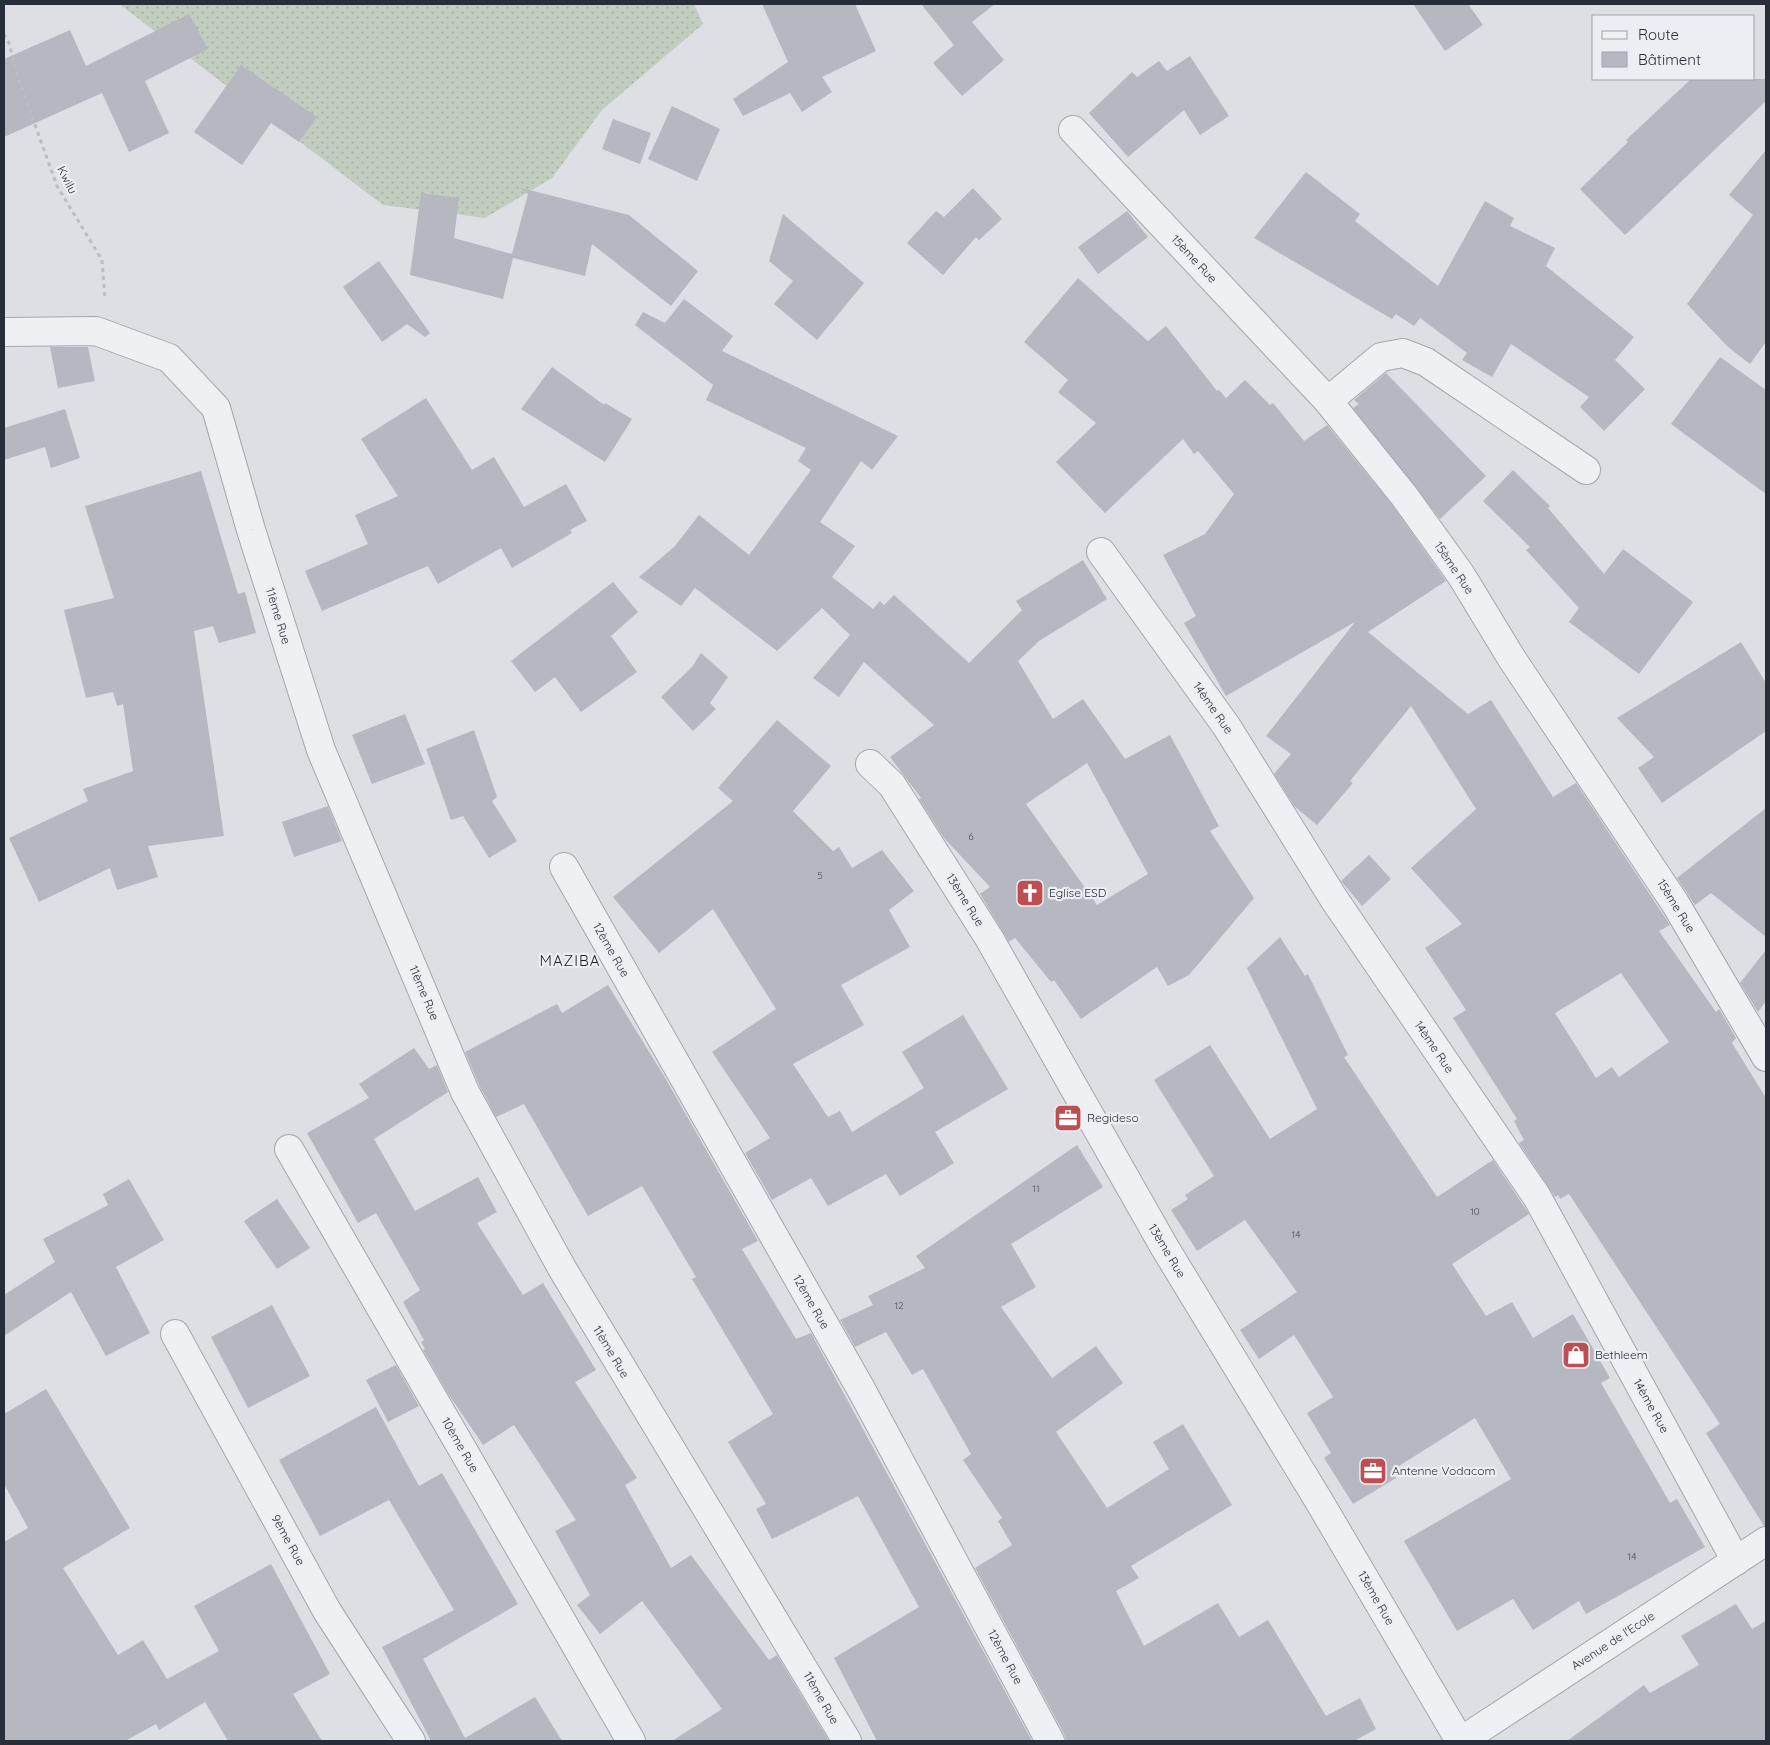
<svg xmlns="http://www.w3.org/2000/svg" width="1770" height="1745" font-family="Quicksand,sans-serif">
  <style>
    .grass { fill: url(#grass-dots) }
    .building { fill: #b5b8c1; fill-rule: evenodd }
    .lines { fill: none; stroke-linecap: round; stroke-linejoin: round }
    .street-casing { stroke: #a3a6ae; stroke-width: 30 }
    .path { stroke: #bbbdc4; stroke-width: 3; stroke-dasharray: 4 4; stroke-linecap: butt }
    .street { stroke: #eff0f4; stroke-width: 28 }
    .labels { text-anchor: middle; stroke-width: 4.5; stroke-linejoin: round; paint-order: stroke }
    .number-label { font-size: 10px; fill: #4b505c }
    .street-label { font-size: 12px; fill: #282d3a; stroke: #eceef3 }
    .poi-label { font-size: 12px; fill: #282d3a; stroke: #eceef3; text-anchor: start }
    .quarter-label { font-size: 15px; letter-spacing: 1px; fill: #1b1e2b; stroke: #eceef3 }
  </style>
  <defs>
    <pattern id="grass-dots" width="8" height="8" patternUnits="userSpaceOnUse" patternTransform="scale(1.25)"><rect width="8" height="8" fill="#c1cebf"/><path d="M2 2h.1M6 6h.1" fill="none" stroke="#a6b1a5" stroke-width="1.8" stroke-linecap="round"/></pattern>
  </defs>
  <rect width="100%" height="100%" fill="#dddfe5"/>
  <path class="grass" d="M 119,4 L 694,4 L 703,24 L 602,110 L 552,178 L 485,218 L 383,205 Z"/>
  <g class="building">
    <path d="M 762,4 L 855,4 L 876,51 L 822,77 L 832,92 L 802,112 L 790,93 L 743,116 L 733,99 L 788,62 Z"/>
    <path d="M 921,4 L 995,4 L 972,22 L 1004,60 L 962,96 L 933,63 L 954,45 Z"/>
    <path d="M 1413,4 L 1468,4 L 1483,25 L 1445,51 Z"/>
    <path d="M 189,14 L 208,49 L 145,81 L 169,133 L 129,152 L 102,93 L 4,137 L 4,59 L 70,30 L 86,66 Z"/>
    <path d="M 1190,56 L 1229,116 L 1200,135 L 1184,110 L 1128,157 L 1089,113 L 1132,72 L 1137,77 L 1159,61 L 1167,71 Z"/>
    <path d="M 241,65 L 317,117 L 299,142 L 271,123 L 242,165 L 194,132 Z"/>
    <path d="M 1691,79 L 1766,79 L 1766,101 L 1625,235 L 1580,189 L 1628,142 L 1626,140 Z"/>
    <path d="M 672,106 L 720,129 L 697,181 L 648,159 Z"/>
    <path d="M 613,119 L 651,133 L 640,164 L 602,149 Z"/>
    <path d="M 1766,150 L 1766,342 L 1750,364 L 1728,347 L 1687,304 L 1753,215 L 1729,195 Z"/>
    <path d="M 1306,172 L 1360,214 L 1355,221 L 1438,286 L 1485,201 L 1514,218 L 1510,226 L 1555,248 L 1546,266 L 1634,337 L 1615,360 L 1645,389 L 1604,431 L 1580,407 L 1589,397 L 1511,344 L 1492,377 L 1462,360 L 1467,353 L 1420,318 L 1414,326 L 1396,314 L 1392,319 L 1254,238 Z"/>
    <path d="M 521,188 L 629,215 L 698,271 L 671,306 L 592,244 L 585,276 L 513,258 L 503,299 L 410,275 L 421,193 L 459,198 L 454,238 L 512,254 L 528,194 Z"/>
    <path d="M 973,188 L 1002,219 L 979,240 L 976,237 L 943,275 L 907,243 L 936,211 L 944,217 Z"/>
    <path d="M 1127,211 L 1148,237 L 1098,274 L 1078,247 Z"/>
    <path d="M 783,214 L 864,283 L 817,340 L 774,304 L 793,281 L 769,261 Z"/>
    <path d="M 379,261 L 430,333 L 425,337 L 407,324 L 382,342 L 343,287 Z"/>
    <path d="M 1078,278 L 1148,341 L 1166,326 L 1217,391 L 1219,390 L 1226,398 L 1245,380 L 1270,405 L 1273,403 L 1304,441 L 1327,425 L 1393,506 L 1446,581 L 1368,632 L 1468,714 L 1491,700 L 1553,797 L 1576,783 L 1670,925 L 1659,931 L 1716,1012 L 1719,1009 L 1736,1038 L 1732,1043 L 1766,1098 L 1766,1526 L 1764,1526 L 1706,1433 L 1720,1424 L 1569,1194 L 1560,1199 L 1558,1195 L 1555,1197 L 1519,1143 L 1524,1140 L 1514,1121 L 1517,1119 L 1453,1018 L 1466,1010 L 1425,948 L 1462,924 L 1411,868 L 1476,809 L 1411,706 L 1350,781 L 1353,783 L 1317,825 L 1294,806 L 1274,774 L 1291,754 L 1266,736 L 1355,622 L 1226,696 L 1184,623 L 1196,616 L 1163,555 L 1205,534 L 1234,494 L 1198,451 L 1194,454 L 1183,439 L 1105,513 L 1056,462 L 1096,423 L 1058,392 L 1068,380 L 1024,342 ZM 1621,973 L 1669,1042 L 1619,1077 L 1612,1067 L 1596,1078 L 1555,1013 Z"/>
    <path d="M 684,299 L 733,336 L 722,351 L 898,436 L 872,470 L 861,461 L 820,522 L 855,546 L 832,577 L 873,609 L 880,601 L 884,605 L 894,595 L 969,663 L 1022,610 L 1016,601 L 1083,560 L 1107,599 L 1039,641 L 1018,661 L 1053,719 L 1083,699 L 1125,759 L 1170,735 L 1219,826 L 1210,831 L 1254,898 L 1189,975 L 1168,986 L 1157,967 L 1081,1019 L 1054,980 L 1051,982 L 1015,938 L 1009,942 L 980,894 L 990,887 L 944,838 L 919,799 L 921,798 L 890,757 L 934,725 L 864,662 L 839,697 L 813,678 L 850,635 L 822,608 L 777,651 L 695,588 L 681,606 L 639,577 L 675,546 L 699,515 L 749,555 L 811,470 L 798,461 L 806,448 L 706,400 L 713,385 L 635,325 L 643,312 L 665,323 ZM 1087,763 L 1148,874 L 1097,905 L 1026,804 Z"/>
    <path d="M 50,347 L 88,347 L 95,381 L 58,388 Z"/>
    <path d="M 1720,357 L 1766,390 L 1766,494 L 1671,424 Z"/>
    <path d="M 552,367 L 604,405 L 605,403 L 632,419 L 605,462 L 521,409 Z"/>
    <path d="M 1386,373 L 1486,476 L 1440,519 L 1353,408 L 1359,404 L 1354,400 Z"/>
    <path d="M 426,398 L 472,470 L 494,457 L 524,507 L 566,484 L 587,521 L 570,530 L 572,533 L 512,568 L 501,548 L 438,584 L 428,566 L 322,611 L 305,571 L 368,544 L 355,515 L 398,496 L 361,439 Z"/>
    <path d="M 65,409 L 80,458 L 51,468 L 45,447 L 4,460 L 4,428 Z"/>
    <path d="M 1513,470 L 1550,506 L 1548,508 L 1604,574 L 1623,549 L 1693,602 L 1639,674 L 1569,622 L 1579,608 L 1526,550 L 1530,547 L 1483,501 Z"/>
    <path d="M 201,471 L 238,594 L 245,592 L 256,633 L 219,643 L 213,626 L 194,631 L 224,836 L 148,846 L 158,877 L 117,890 L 110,868 L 39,902 L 9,838 L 88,801 L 83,789 L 133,771 L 123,704 L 117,706 L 113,692 L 86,698 L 64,610 L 114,598 L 85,506 Z"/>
    <path d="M 613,582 L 638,612 L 611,636 L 637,672 L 581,712 L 555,677 L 535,692 L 511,661 Z"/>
    <path d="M 1741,642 L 1766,683 L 1766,731 L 1662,803 L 1638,768 L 1654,757 L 1617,718 Z"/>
    <path d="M 701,653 L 728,677 L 710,703 L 716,709 L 693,731 L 661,697 L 692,667 Z"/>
    <path d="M 405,714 L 425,764 L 372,784 L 352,735 Z"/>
    <path d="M 777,720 L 831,766 L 793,811 L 833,851 L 839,847 L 852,868 L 882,850 L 914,891 L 889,910 L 910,947 L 841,985 L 864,1025 L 793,1064 L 828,1117 L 840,1111 L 852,1132 L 924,1088 L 902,1052 L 963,1015 L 1008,1089 L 935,1132 L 954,1163 L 900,1196 L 886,1174 L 828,1206 L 811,1178 L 772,1200 L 745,1153 L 770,1138 L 712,1052 L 776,1009 L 713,909 L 659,953 L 613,897 L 733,801 L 718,788 Z"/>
    <path d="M 474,730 L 497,797 L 492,801 L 517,841 L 489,858 L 463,816 L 451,820 L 426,749 Z"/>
    <path d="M 328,806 L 342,841 L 294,857 L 282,822 Z"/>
    <path d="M 1766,808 L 1766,937 L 1711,893 L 1695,905 L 1677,878 Z"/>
    <path d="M 1369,855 L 1391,879 L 1362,906 L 1341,881 Z"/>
    <path d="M 1280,937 L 1305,976 L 1308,974 L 1348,1055 L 1344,1057 L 1437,1197 L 1493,1160 L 1529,1214 L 1452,1264 L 1486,1316 L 1512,1302 L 1533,1338 L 1573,1314 L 1610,1378 L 1601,1383 L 1670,1503 L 1677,1499 L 1705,1547 L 1586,1614 L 1579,1601 L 1533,1630 L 1513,1599 L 1457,1631 L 1404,1541 L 1511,1479 L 1475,1418 L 1391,1471 L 1396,1478 L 1353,1504 L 1324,1458 L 1331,1453 L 1307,1413 L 1333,1397 L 1294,1335 L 1259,1359 L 1240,1330 L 1297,1292 L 1245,1220 L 1197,1251 L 1171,1210 L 1188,1199 L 1185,1195 L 1214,1176 L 1154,1080 L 1210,1045 L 1270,1139 L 1317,1109 L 1247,968 Z"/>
    <path d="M 1766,950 L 1766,1001 L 1758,1012 L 1740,983 Z"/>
    <path d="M 608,985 L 664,1076 L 758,1241 L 742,1249 L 796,1339 L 811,1333 L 1032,1741 L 877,1741 L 834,1658 L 919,1607 L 858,1496 L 772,1539 L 756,1509 L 766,1504 L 728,1442 L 773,1414 L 692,1279 L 696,1277 L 642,1186 L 588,1216 L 524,1104 L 496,1117 L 479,1085 L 465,1052 L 557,1004 L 562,1013 Z"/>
    <path d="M 414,1048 L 429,1069 L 437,1065 L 448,1092 L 374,1139 L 415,1211 L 478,1177 L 497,1212 L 477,1223 L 523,1295 L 543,1283 L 596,1370 L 575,1382 L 637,1478 L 625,1485 L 671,1568 L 691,1555 L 769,1660 L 777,1655 L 829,1741 L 672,1741 L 722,1709 L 642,1601 L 600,1634 L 577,1605 L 590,1595 L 555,1531 L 576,1520 L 514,1425 L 483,1445 L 447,1392 L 423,1350 L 425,1349 L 421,1342 L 424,1340 L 403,1302 L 420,1290 L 376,1213 L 358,1223 L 307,1133 L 369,1098 L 359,1084 Z"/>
    <path d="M 1077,1145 L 1103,1187 L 1011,1244 L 1036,1287 L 1001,1307 L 1052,1378 L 1096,1346 L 1123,1383 L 1056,1432 L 1107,1508 L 1169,1469 L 1153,1442 L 1183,1424 L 1232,1505 L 1131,1566 L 1139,1578 L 1116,1591 L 1144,1646 L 1218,1603 L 1239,1637 L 1268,1620 L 1326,1716 L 1360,1698 L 1376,1729 L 1354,1741 L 1066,1741 L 1064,1734 L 975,1568 L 1012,1545 L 998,1521 L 1002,1518 L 963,1460 L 971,1454 L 923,1369 L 912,1375 L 886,1332 L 855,1347 L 840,1320 L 873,1305 L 868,1296 L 925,1268 L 916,1256 Z"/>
    <path d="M 129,1179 L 164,1240 L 116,1267 L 150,1333 L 106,1356 L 71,1292 L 4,1336 L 4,1295 L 55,1262 L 43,1239 L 108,1205 L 103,1194 Z"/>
    <path d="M 277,1199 L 310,1248 L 277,1269 L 244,1221 Z"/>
    <path d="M 272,1305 L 310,1376 L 248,1408 L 211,1337 Z"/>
    <path d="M 396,1365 L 419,1406 L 388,1422 L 366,1380 Z"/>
    <path d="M 46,1389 L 130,1528 L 63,1568 L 118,1655 L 143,1640 L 167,1679 L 219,1651 L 194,1606 L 271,1564 L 330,1674 L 293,1694 L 322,1741 L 228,1741 L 205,1702 L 159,1730 L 156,1724 L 125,1741 L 4,1741 L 4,1542 L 28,1528 L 4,1484 L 4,1414 Z"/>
    <path d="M 376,1407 L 419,1486 L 442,1473 L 518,1604 L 423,1659 L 465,1738 L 535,1697 L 562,1741 L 431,1741 L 382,1647 L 454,1610 L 389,1500 L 320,1536 L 279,1460 Z"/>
    <path d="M 1736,1604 L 1752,1629 L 1766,1621 L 1766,1741 L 1567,1741 L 1644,1685 L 1650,1693 L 1699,1665 L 1681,1636 Z"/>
  </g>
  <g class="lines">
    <defs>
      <g id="street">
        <path d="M 1073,130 L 1328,401 L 1405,497 L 1461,575 L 1512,659 L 1675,903 L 1766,1057"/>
        <path d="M 4,332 L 96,331 L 169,358 L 216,408 L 251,530 L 321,750 L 465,1092 L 563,1270 L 847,1741"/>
        <path d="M 1328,401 L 1381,357 L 1403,353 L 1426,362 L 1586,470"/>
        <path d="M 1101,552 L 1227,727 L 1334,899 L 1537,1197 L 1736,1561"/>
        <path d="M 870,764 L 892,785 L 989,938 L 1165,1248 L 1319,1501 L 1460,1741"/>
        <path d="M 564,867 L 861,1389 L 1050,1741"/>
        <path d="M 289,1149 L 631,1741"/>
        <path d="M 175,1334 L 327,1611 L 411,1741"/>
        <path d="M 1461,1741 L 1766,1541"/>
      </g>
    </defs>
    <use href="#street" class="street-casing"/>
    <path class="path" d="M 4,34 L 9,43 L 16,72 L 57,186 L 102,260 L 105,299"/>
    <use href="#street" class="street"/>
  </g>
  <defs>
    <symbol id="church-square" viewBox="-11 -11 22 22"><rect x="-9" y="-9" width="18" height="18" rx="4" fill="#bd4f52" stroke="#eceef3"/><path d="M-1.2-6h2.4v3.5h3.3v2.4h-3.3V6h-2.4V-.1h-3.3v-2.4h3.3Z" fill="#fff"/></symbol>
    <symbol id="office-square" viewBox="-11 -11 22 22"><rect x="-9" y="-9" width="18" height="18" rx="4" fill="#bd4f52" stroke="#eceef3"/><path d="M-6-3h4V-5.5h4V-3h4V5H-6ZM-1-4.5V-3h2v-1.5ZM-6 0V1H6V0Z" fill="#fff"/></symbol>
    <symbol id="shop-square" viewBox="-11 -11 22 22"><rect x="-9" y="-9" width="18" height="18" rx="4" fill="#bd4f52" stroke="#eceef3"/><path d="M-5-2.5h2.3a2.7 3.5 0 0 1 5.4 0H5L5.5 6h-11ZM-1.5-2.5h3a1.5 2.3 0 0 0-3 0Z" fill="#fff"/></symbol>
  </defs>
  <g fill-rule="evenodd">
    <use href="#church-square" x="1014" y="877" width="32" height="32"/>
    <use href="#office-square" x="1052" y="1102" width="32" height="32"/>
    <use href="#shop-square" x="1560" y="1339" width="32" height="32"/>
    <use href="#office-square" x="1357" y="1455" width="32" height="32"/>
  </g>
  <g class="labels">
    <g class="number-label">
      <text x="971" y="840">6</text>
      <text x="820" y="879">5</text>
      <text x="1036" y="1192">11</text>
      <text x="1475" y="1215">10</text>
      <text x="1296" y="1238">14</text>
      <text x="899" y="1309">12</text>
      <text x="1632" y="1560">14</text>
    </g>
    <g class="street-label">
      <text transform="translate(67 180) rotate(63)" y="4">Kwilu</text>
      <text transform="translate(1194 259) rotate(47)" y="4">15ème Rue</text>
      <text transform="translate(1454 568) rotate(56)" y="4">15ème Rue</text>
      <text transform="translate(278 616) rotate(73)" y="4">11ème Rue</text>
      <text transform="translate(1213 708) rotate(55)" y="4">14ème Rue</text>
      <text transform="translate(965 900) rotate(58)" y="4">13ème Rue</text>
      <text transform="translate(1676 906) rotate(58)" y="4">15ème Rue</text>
      <text transform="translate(611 950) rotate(60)" y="4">12ème Rue</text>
      <text transform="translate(424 993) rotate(67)" y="4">11ème Rue</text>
      <text transform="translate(1434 1047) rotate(56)" y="4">14ème Rue</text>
      <text transform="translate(1167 1251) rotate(59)" y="4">13ème Rue</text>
      <text transform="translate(811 1302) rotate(60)" y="4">12ème Rue</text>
      <text transform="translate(611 1352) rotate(59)" y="4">11ème Rue</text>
      <text transform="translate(1651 1406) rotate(61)" y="4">14ème Rue</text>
      <text transform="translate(460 1445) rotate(60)" y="4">10ème Rue</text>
      <text transform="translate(288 1540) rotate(61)" y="4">9ème Rue</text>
      <text transform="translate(1376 1598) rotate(60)" y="4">13ème Rue</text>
      <text transform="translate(1613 1641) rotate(-33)" y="4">Avenue de l'Ecole</text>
      <text transform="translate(1005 1657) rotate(62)" y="4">12ème Rue</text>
      <text transform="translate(821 1698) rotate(60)" y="4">11ème Rue</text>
    </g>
    <g class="poi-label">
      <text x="1049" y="897">Eglise ESD</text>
      <text x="1087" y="1122">Regideso</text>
      <text x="1595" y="1359">Bethleem</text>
      <text x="1392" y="1475">Antenne Vodacom</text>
    </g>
    <g class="quarter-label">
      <text x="570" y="966">MAZIBA</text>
    </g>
  </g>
  <rect width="1770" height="1745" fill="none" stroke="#282d3a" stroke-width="10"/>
  <rect x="1592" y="15" width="162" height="65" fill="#eceef3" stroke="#9ea1a9"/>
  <rect x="1602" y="31" width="25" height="8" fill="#eff0f4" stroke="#9ea1a9"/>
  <text x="1638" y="40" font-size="15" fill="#282d3a">Route</text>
  <rect x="1602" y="52" width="25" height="15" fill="#b5b8c1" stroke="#9ea1a9"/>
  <text x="1638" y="65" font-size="15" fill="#282d3a">Bâtiment</text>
</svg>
